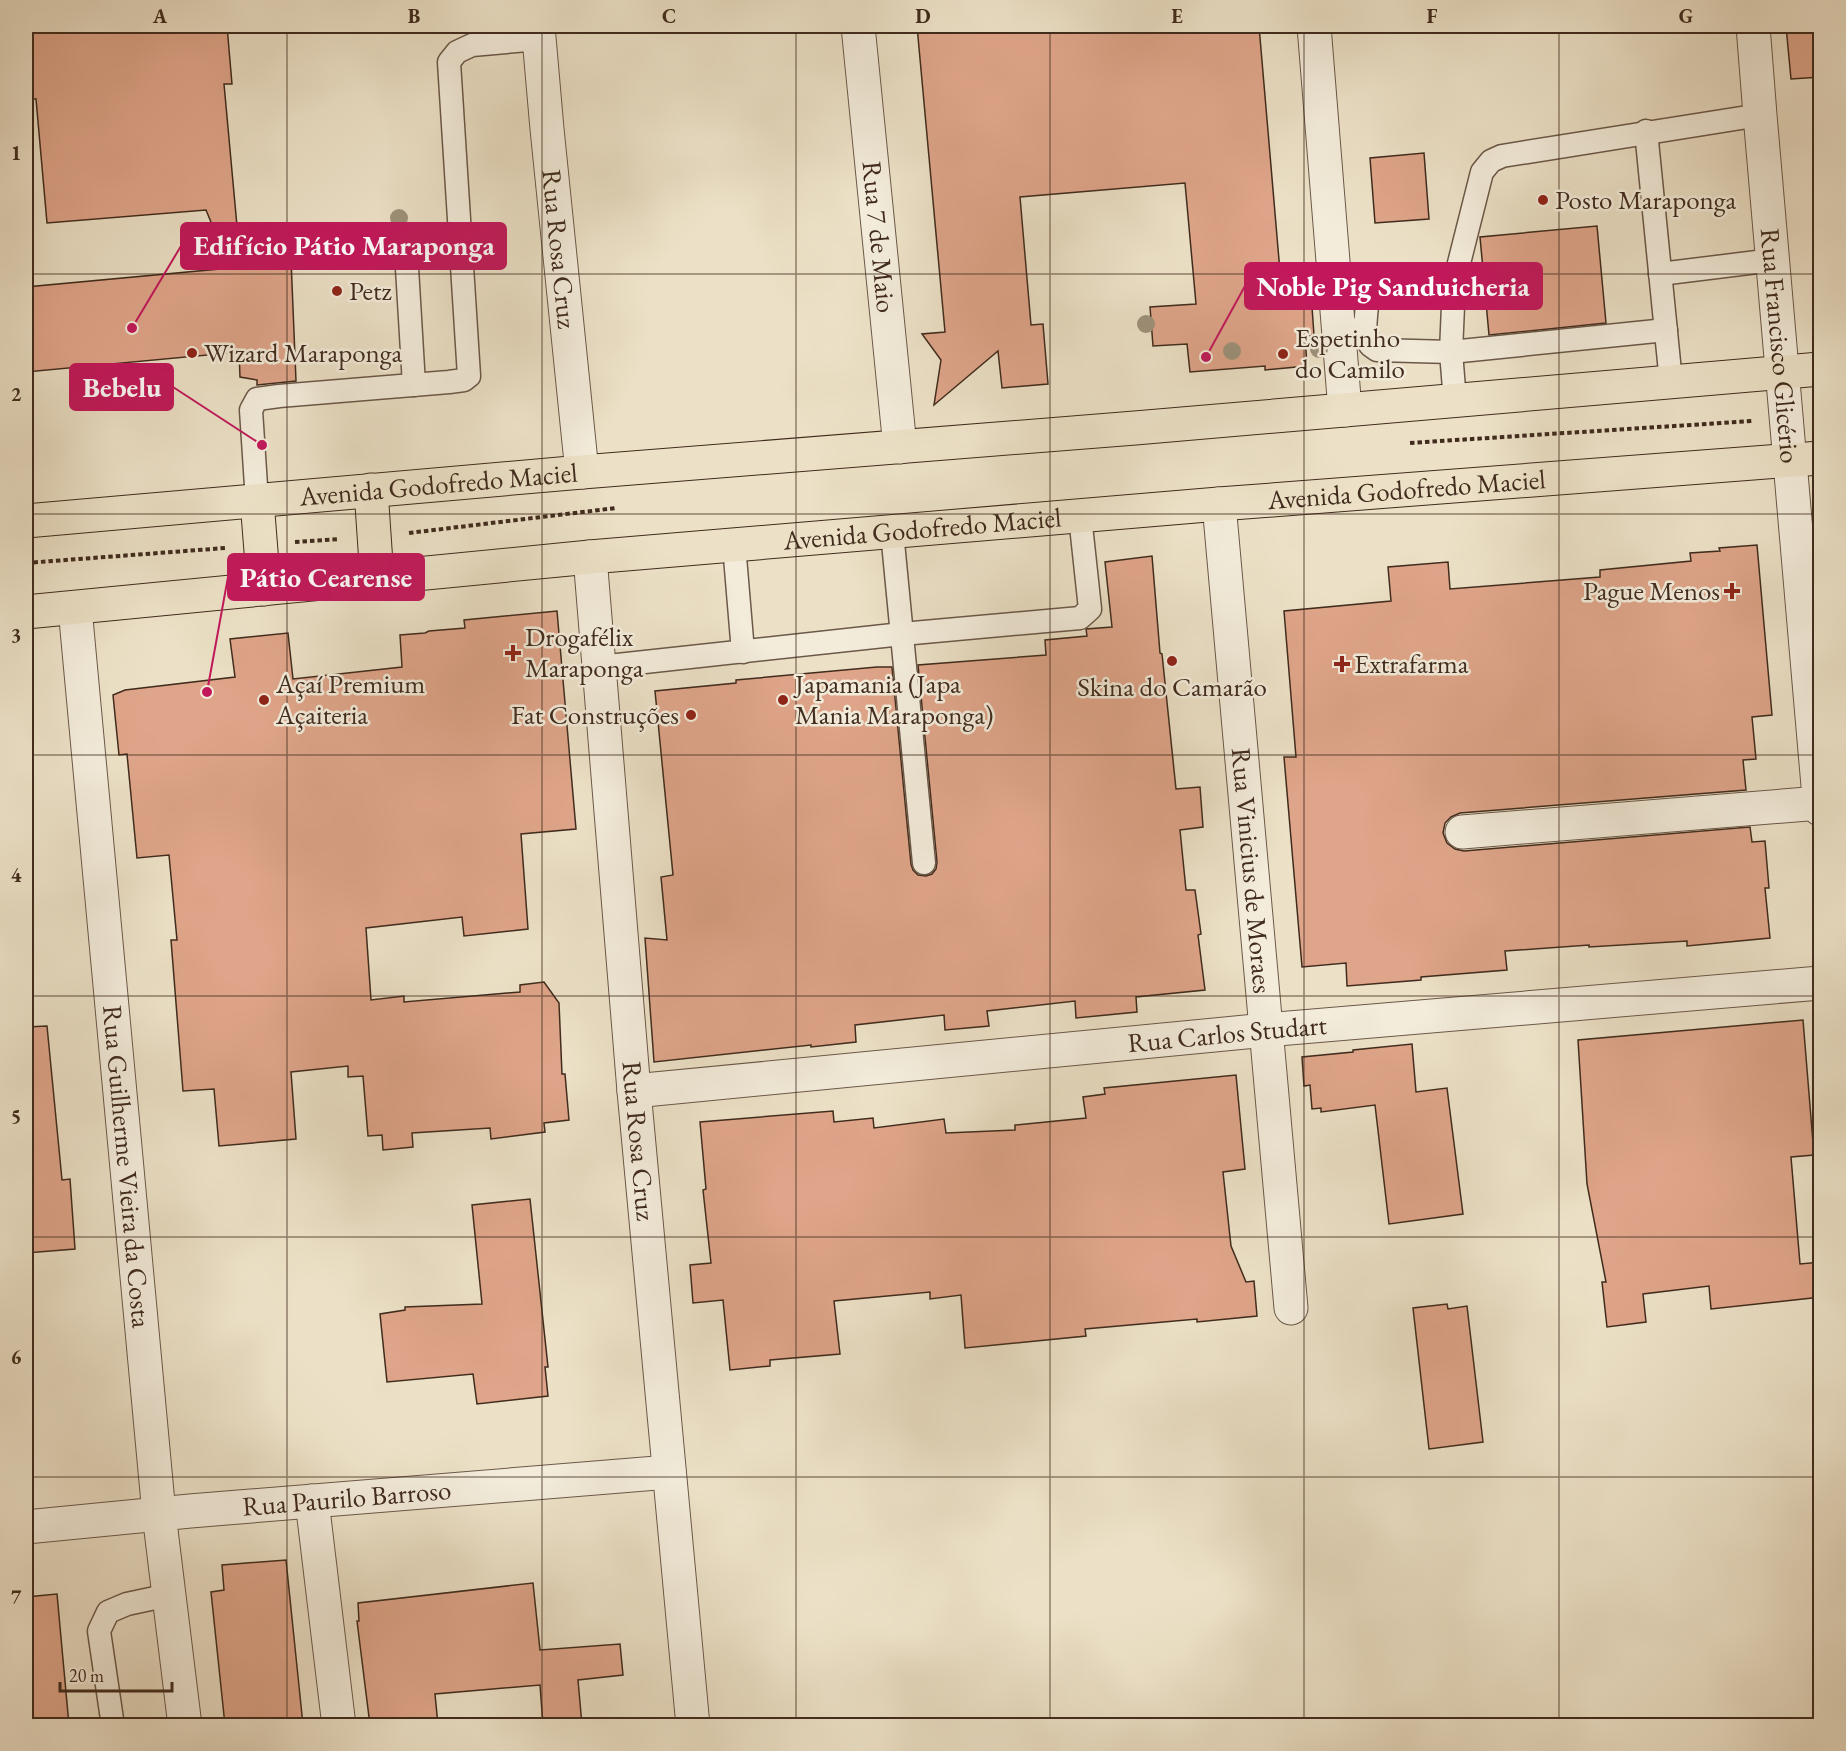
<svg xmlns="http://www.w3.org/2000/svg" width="1846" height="1751" font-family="'EB Garamond',serif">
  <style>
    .building { fill: #dfa58a; stroke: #402b1d; stroke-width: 1.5 }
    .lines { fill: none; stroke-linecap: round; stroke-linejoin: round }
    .service-casing { stroke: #6b5848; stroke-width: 25 }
    .minor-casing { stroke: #6b5848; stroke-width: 35 }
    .primary-casing { stroke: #402b1d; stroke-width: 35 }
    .path { stroke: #402b1d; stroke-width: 4; stroke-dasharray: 4.5 3; stroke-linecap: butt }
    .service { stroke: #f3ecdb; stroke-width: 22 }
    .minor { stroke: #f3ecdb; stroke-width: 33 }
    .primary { stroke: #ece1c7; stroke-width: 33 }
    .tree { fill: #9d927b }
    .grid { fill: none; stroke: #402b1d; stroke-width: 1.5; stroke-opacity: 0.55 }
    .poi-dot { fill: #8f2418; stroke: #f3ecdb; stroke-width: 2 }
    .labels { text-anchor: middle; stroke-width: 5; stroke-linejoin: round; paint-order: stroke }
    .poi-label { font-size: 27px; fill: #402b1d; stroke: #f3ecdb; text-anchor: start }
    .street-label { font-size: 27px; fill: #402b1d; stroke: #f3ecdb }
    .leader { fill: none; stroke: #c2185b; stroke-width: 2 }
    .callout-dot { fill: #c2185b; stroke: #f3ecdb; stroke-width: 2 }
    .callout { fill: #c2185b; stroke: #c2185b; stroke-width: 2 }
    .callout-label { font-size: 28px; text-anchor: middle; font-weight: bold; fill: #fff }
    .neatline { fill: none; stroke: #402b1d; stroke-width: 2 }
    .grid-label { font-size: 20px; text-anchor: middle; font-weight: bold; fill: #402b1d }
  </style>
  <rect width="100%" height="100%" fill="#ece1c7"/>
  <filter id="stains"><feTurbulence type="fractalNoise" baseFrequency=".00333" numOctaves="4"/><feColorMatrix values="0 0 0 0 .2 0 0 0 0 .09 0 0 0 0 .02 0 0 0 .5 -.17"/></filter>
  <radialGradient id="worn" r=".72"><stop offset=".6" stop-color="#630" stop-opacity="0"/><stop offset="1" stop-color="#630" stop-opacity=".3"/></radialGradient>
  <g class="building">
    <path d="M 26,26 L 227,26 L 232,84 L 224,84 L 238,237 L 253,236 L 255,261 L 291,259 L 296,381 L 257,385 L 257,380 L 240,377 L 239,352 L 26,372 L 26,287 L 230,268 L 206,210 L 47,223 L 36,99 L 26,99 Z"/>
    <path d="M 917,26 L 1259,26 L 1282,295 L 1311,293 L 1314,335 L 1305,336 L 1307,366 L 1265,370 L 1265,366 L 1190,372 L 1187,344 L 1153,346 L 1150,307 L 1196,304 L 1185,183 L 1020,197 L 1031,325 L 1043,324 L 1048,384 L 1002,388 L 998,351 L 934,405 L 941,360 L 922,334 L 945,332 Z"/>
    <path d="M 1786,26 L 1821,26 L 1821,77 L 1791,79 Z"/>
    <path d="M 1424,153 L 1429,219 L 1375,223 L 1370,158 Z"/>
    <path d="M 1597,226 L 1606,323 L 1489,335 L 1480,237 Z"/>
    <path d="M 1757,545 L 1772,715 L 1752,717 L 1756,759 L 1743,760 L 1746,790 L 1460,813 L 1451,817 L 1445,823 L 1443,833 L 1447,843 L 1455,849 L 1464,851 L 1750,827 L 1752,842 L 1765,841 L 1769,888 L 1765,888 L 1770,938 L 1687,946 L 1687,941 L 1589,947 L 1589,945 L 1505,951 L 1507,970 L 1421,977 L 1421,980 L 1347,986 L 1346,963 L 1302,967 L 1284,757 L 1296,757 L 1284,611 L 1391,601 L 1388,567 L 1448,562 L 1450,589 L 1600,577 L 1600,570 L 1691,561 L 1690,553 L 1720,551 L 1719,548 Z"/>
    <path d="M 1152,556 L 1160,653 L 1162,654 L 1176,789 L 1200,787 L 1203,827 L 1180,830 L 1186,890 L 1195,890 L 1201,934 L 1198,935 L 1205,990 L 1136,997 L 1137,1012 L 1076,1018 L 1075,1001 L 987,1011 L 989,1026 L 945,1030 L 944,1015 L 855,1025 L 856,1042 L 811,1047 L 811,1045 L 654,1062 L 645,938 L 667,940 L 661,877 L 673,875 L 655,691 L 736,683 L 736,680 L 877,667 L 892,667 L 911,864 L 913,870 L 918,875 L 926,876 L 932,874 L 936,869 L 937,862 L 918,665 L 1046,655 L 1045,640 L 1087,636 L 1086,629 L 1112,627 L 1105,562 Z"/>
    <path d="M 557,611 L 576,829 L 521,834 L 528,929 L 464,936 L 462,917 L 366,928 L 371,1000 L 404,996 L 404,1002 L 520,992 L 520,985 L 544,982 L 559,1003 L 562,1074 L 565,1074 L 569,1120 L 544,1123 L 545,1132 L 491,1139 L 490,1128 L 412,1133 L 413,1147 L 383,1150 L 382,1135 L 368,1136 L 363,1076 L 348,1077 L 348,1066 L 291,1072 L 296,1139 L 219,1146 L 214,1089 L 183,1091 L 171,940 L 177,940 L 169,855 L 137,858 L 127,754 L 119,755 L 113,695 L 125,690 L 235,677 L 230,639 L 288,633 L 293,679 L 402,667 L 400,635 L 425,633 L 429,631 L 465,628 L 464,620 Z"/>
    <path d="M 1803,1020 L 1814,1155 L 1791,1157 L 1800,1264 L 1821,1262 L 1821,1297 L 1711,1309 L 1709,1286 L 1643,1294 L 1646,1322 L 1607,1327 L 1602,1282 L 1606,1282 L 1587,1184 L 1578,1040 Z"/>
    <path d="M 47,1026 L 62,1180 L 70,1179 L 75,1249 L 26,1253 L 26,1027 Z"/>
    <path d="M 1412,1044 L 1416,1092 L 1447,1088 L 1463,1214 L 1389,1224 L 1375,1105 L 1321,1112 L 1321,1108 L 1312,1109 L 1310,1085 L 1304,1086 L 1302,1057 L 1353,1052 L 1353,1050 Z"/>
    <path d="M 1236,1075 L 1245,1169 L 1223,1172 L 1231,1246 L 1246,1282 L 1254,1281 L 1257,1316 L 1197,1322 L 1197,1319 L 1085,1329 L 1086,1336 L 965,1348 L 961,1295 L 930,1299 L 930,1292 L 834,1301 L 840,1354 L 770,1360 L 770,1366 L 730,1370 L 723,1300 L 693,1303 L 690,1265 L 711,1263 L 703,1190 L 706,1189 L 700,1122 L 833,1111 L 834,1122 L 873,1118 L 874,1128 L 944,1119 L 946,1133 L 1015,1130 L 1015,1125 L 1086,1118 L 1083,1097 L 1105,1094 L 1104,1088 Z"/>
    <path d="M 530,1199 L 548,1367 L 545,1367 L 548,1396 L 477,1404 L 473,1374 L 387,1382 L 380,1314 L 405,1310 L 405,1307 L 482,1304 L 472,1205 Z"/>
    <path d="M 1447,1304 L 1448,1309 L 1467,1306 L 1483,1442 L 1429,1449 L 1413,1308 Z"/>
    <path d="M 286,1560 L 303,1725 L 225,1725 L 211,1592 L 224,1590 L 222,1565 Z"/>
    <path d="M 533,1583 L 540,1650 L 620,1644 L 623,1675 L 578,1680 L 582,1725 L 543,1725 L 540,1685 L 435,1694 L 438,1725 L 370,1725 L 357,1621 L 359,1621 L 358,1603 Z"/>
    <path d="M 57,1594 L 69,1725 L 26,1725 L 26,1597 Z"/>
  </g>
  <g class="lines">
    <defs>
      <g id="service">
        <path d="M 1646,131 L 1671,382"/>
        <path d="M 1660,274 L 1773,260"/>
        <path d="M 1454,283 L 1451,352 L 1455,401"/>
        <path d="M 1365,329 L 1370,345 L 1377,350 L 1451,352 L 1666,330"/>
        <path d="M 1338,330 L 1365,329 C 1367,311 1364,291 1384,285 L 1454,283 L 1482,172 L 1491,161 L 1502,156 L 1760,115"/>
        <path d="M 414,385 L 407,268 L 411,258 L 418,253 L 461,250"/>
        <path d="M 257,501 L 251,410 L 257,399 L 279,396 L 449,382 L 464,380 L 469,376 L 449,62 L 457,52 L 472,45 L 539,39"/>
        <path d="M 892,532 L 924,863"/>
        <path d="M 734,545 L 743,652"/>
        <path d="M 599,667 L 902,634 L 1080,618 L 1090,609 L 1080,516"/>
        <path d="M 113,1726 L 99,1631 L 108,1612 L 127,1604 L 169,1595"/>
      </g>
      <g id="minor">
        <path id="s1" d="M 538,26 L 547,129 L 582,472"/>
        <path id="s2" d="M 858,26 L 900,447"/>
        <path d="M 1314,26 L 1345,410"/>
        <path id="s3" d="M 1753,26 L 1760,115 L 1820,809"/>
        <path id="s4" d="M 1219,504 L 1291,1308"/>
        <path id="s5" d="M 590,557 L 634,1091 L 693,1726"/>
        <path id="s6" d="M 75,608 L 159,1514 L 185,1726"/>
        <path d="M 1462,832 L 1820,803"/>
        <path id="s7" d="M 634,1091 L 1266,1030 L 1820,983"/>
        <path d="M 312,1501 L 339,1726"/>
        <path id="s8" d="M 26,1527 L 190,1511 L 669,1472"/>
      </g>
      <g id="primary">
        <path d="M 371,490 L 377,578"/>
        <path d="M 257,501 L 264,589"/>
        <path id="s9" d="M 26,521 L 582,472 L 1135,428 L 1820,369"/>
        <path id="s10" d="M 26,612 L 590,557 L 1219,504 L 1820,458"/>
      </g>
    </defs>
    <use href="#service" class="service-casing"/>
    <use href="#minor" class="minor-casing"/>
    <use href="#primary" class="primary-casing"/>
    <g class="path">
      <path d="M 1410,443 L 1752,421"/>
      <path d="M 409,533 L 616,508"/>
      <path d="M 295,542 L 339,539"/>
      <path d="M 26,563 L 225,548"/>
    </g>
    <use href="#service" class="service"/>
    <use href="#minor" class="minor"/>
    <use href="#primary" class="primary"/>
  </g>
  <g class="tree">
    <circle cx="399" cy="218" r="9"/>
    <circle cx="1146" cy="324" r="9"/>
    <circle cx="1319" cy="349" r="9"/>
    <circle cx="1232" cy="351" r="9"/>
  </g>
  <path class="grid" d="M 287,26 L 287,1726M 542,26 L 542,1726M 796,26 L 796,1726M 1050,26 L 1050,1726M 1304,26 L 1304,1726M 1559,26 L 1559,1726M 26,274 L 1820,274M 26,514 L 1820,514M 26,755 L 1820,755M 26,996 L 1820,996M 26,1237 L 1820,1237M 26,1477 L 1820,1477"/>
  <g class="poi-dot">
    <circle cx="1543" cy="200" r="6"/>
    <circle cx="337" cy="291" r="6"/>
    <circle cx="192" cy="353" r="6"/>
    <circle cx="1283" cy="354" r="6"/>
    <path d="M1729 582h6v6h6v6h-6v6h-6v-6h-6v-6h6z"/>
    <path d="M510 644h6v6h6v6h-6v6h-6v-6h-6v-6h6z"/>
    <circle cx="1172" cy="661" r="6"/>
    <path d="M1339 655h6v6h6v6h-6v6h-6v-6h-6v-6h6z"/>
    <circle cx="264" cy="700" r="6"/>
    <circle cx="783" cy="700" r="6"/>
    <circle cx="691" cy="715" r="6"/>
  </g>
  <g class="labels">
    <g class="poi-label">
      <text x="1555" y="209">Posto Maraponga</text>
      <text x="349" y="300">Petz</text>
      <text x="1295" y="347">Espetinho<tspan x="1295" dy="31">do Camilo</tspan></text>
      <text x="204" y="362">Wizard Maraponga</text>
      <text x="1720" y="600" text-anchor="end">Pague Menos</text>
      <text x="525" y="646">Drogafélix<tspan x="525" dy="31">Maraponga</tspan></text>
      <text x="1354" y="673">Extrafarma</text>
      <text x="276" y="693">Açaí Premium<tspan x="276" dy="31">Açaiteria</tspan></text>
      <text x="795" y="693">Japamania (Japa<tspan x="795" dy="31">Mania Maraponga)</tspan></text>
      <text x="1172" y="696" text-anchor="middle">Skina do Camarão</text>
      <text x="679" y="724" text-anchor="end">Fat Construções</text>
    </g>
    <g class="street-label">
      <text dy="9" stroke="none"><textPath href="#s2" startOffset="212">Rua 7 de Maio</textPath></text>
      <text dy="9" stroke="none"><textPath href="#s1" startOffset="224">Rua Rosa Cruz</textPath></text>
      <text dy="9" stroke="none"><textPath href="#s3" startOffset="321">Rua Francisco Glicério</textPath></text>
      <text dy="9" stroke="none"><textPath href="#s9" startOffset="414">Avenida Godofredo Maciel</textPath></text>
      <text dy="9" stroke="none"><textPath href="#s10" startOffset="1386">Avenida Godofredo Maciel</textPath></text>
      <text dy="9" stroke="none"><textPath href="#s10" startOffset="900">Avenida Godofredo Maciel</textPath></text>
      <text dy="9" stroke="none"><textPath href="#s4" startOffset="368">Rua Vinicius de Moraes</textPath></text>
      <text dy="9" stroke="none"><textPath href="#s7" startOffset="596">Rua Carlos Studart</textPath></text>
      <text dy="9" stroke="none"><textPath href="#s5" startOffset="586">Rua Rosa Cruz</textPath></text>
      <text dy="9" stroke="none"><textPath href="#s6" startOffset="561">Rua Guilherme Vieira da Costa</textPath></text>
      <text dy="9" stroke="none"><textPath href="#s8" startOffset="322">Rua Paurilo Barroso</textPath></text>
    </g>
  </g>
  <path class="leader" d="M132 328L181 246M1206 357L1245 286M262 445L173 387M207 692L228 577"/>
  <g class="callout-dot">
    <circle cx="132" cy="328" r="6"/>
    <circle cx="1206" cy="357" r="6"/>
    <circle cx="262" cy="445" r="6"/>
    <circle cx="207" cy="692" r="6"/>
  </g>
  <g class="callout">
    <rect x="181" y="223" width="325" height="46" rx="6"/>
    <rect x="1245" y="263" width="297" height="46" rx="6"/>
    <rect x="70" y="364" width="103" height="46" rx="6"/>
    <rect x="228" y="554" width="196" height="46" rx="6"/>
  </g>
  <g class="callout-label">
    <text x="344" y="255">Edifício Pátio Maraponga</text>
    <text x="1393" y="296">Noble Pig Sanduicheria</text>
    <text x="122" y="397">Bebelu</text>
    <text x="326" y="587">Pátio Cearense</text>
  </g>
  <rect width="1846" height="1751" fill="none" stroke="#ece1c7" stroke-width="66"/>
  <path d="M60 1682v9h112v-9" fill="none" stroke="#402b1d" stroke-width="3"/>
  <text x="69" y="1682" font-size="18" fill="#402b1d" stroke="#f3ecdb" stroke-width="4.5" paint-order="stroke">20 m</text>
  <rect x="33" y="33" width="1780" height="1685" class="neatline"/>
  <g class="grid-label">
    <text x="160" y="23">A</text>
    <text x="414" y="23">B</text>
    <text x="669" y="23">C</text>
    <text x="923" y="23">D</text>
    <text x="1177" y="23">E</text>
    <text x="1432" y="23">F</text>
    <text x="1686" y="23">G</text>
    <text x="16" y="160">1</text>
    <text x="16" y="401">2</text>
    <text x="16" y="642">3</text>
    <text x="16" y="882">4</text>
    <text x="16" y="1123">5</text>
    <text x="16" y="1364">6</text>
    <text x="16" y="1604">7</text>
  </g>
  <rect width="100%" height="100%" filter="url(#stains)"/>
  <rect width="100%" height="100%" fill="url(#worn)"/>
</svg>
